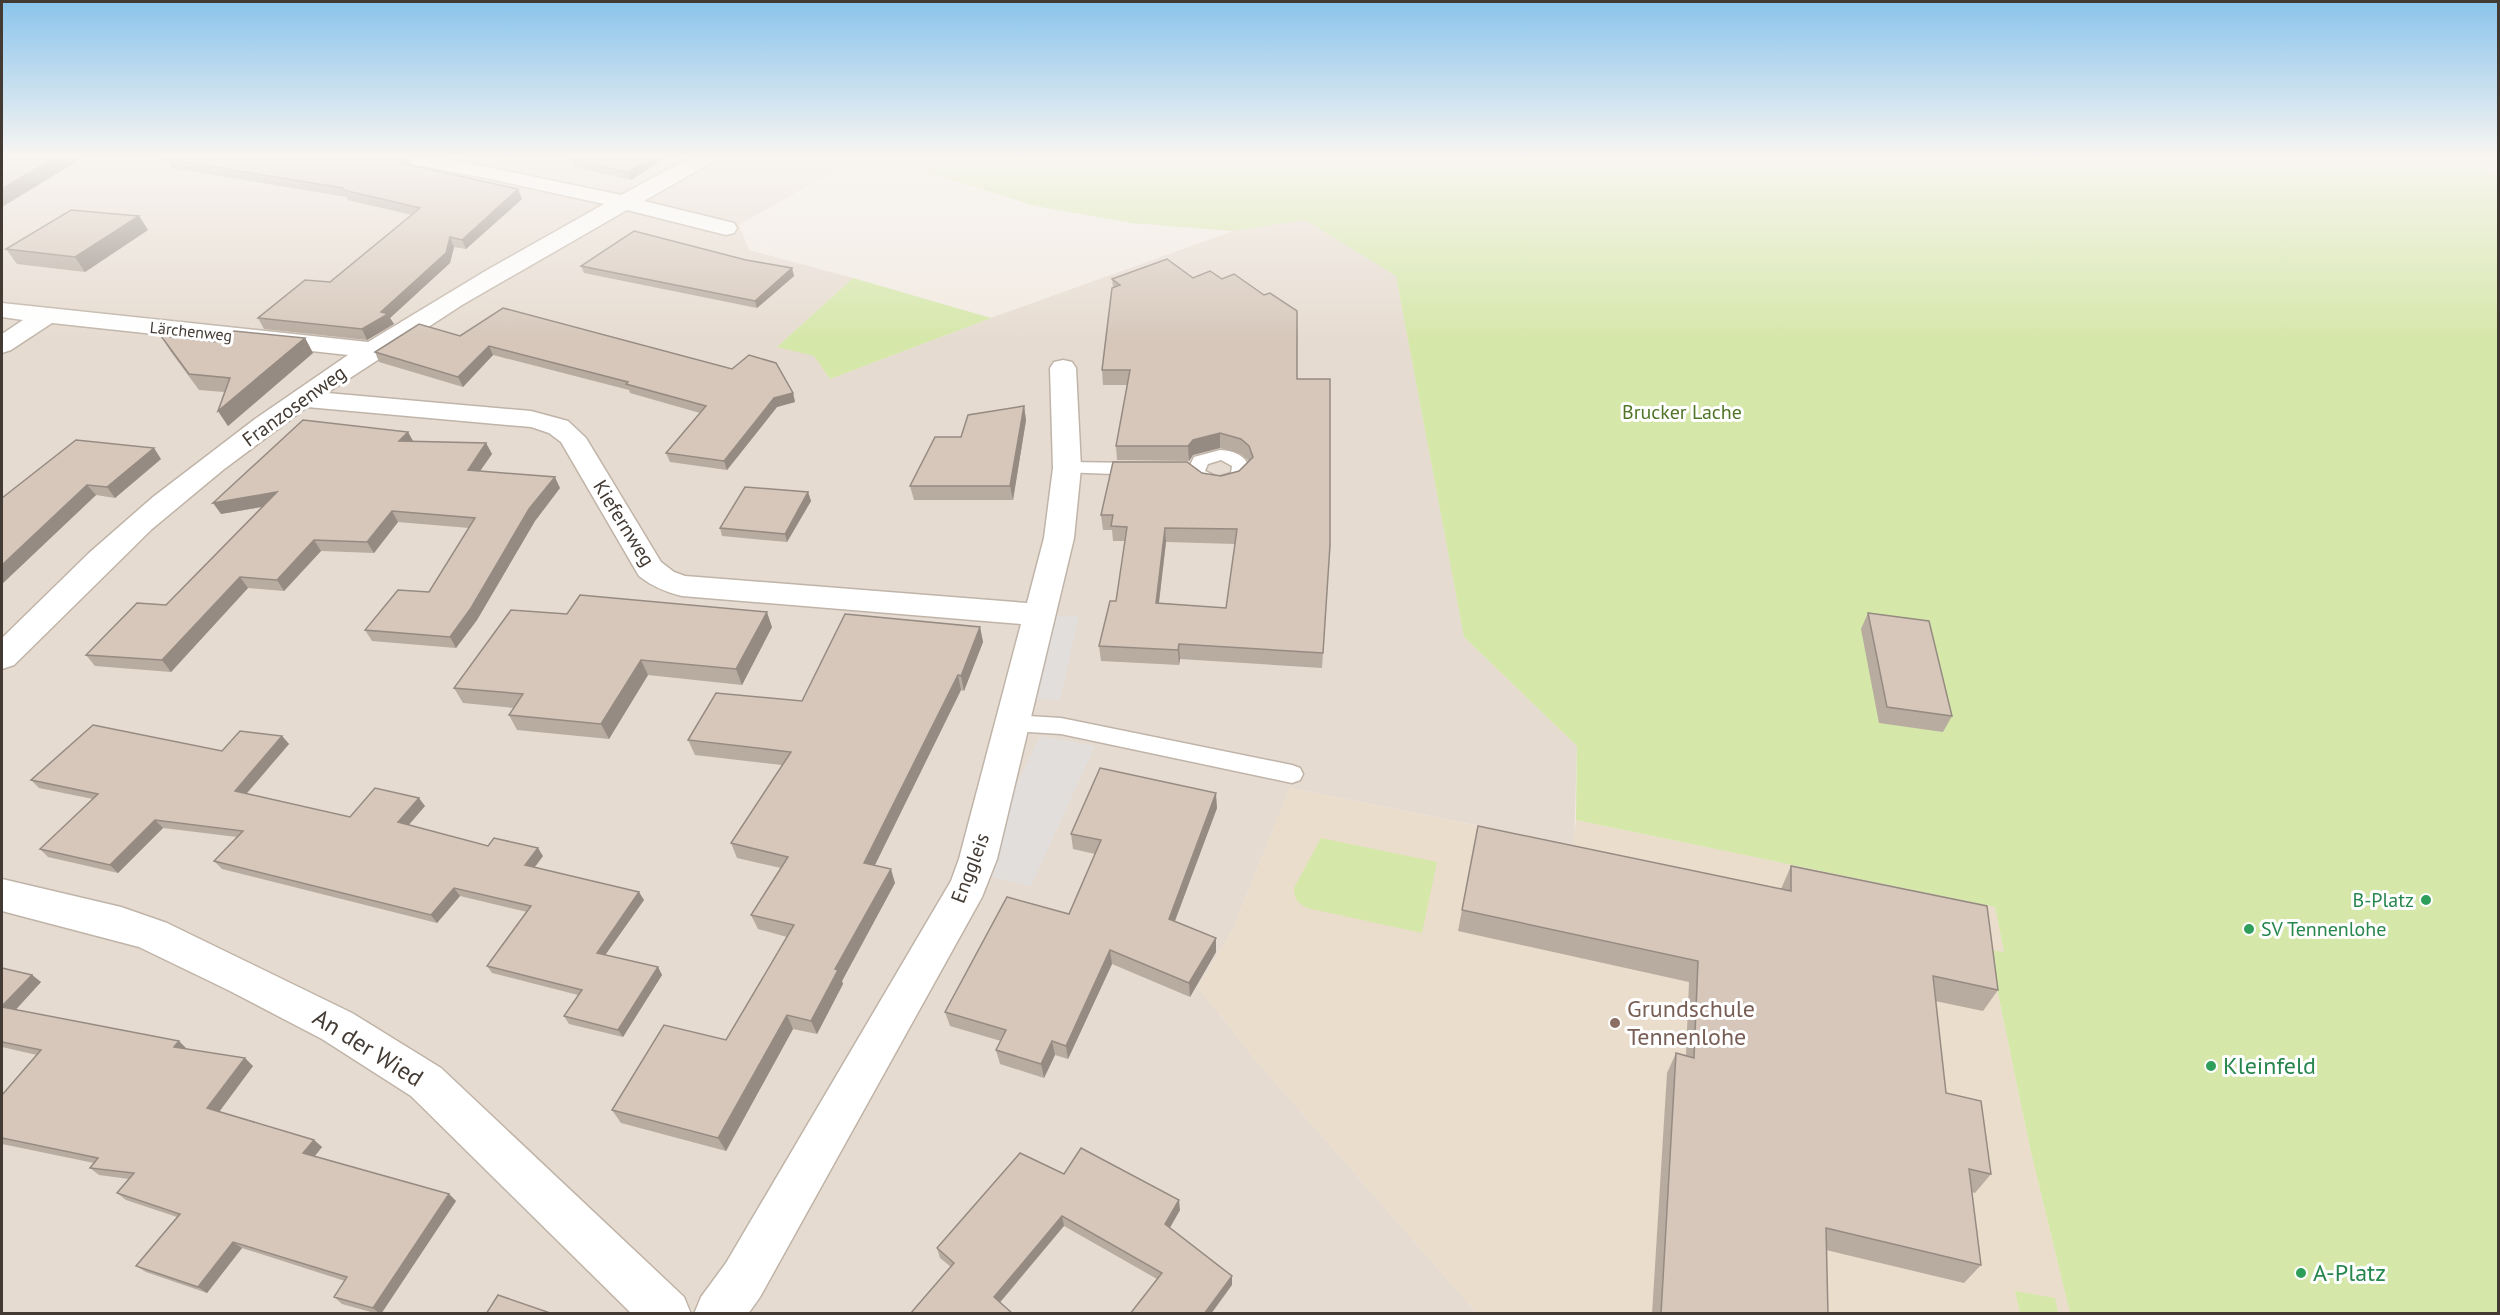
<svg xmlns="http://www.w3.org/2000/svg" width="2500" height="1315" font-family="'PT Sans',sans-serif">
  <style>
    .residential { fill: #e6dbd0 }
    .education { fill: #ebddcb }
    .green { fill: #d5e7a9 }
    .parking { fill: #e1dedb }
    .lines { fill: none; stroke-linecap: round; stroke-linejoin: round }
    .lane-casing { stroke: #c0b4a8; stroke-width: 3 }
    .street-casing { stroke: #c0b4a8; stroke-width: 3 }
    .lane { fill: #fff; fill-rule: evenodd }
    .street { fill: #fff; fill-rule: evenodd }
    .wall { fill: #b8aba0; fill-rule: evenodd }
    .shaded-wall { fill: #968b82 }
    .building { fill: #d6c7ba; stroke: #968b82; stroke-width: 1.5; fill-rule: evenodd }
    .leisure-dot { fill: #2e9e5b; stroke: #fff; stroke-width: 2 }
    .education-dot { fill: #8d6e63; stroke: #fff; stroke-width: 2 }
    .labels { text-anchor: middle; stroke-width: 6; stroke-linejoin: round; paint-order: stroke }
    .far-street-label { font-size: 16px; fill: #433a33; stroke: #fff }
    .street-label { font-size: 20px; fill: #433a33; stroke: #fff }
    .park-label { font-size: 20px; fill: #507526; stroke: #fff }
    .leisure-label { font-size: 20px; fill: #27864d; stroke: #fff; text-anchor: end }
    .near-education-label { font-size: 24px; fill: #785e54; stroke: #fff; text-anchor: start }
    .near-street-label { font-size: 24px; fill: #433a33; stroke: #fff }
    .near-leisure-label { font-size: 24px; fill: #27864d; stroke: #fff; text-anchor: start }
  </style>
  <rect width="100%" height="100%" fill="#f1eae2"/>
  <path class="residential" d="M 2,156 L 860,156 L 739,225 L 749,250 L 853,278 L 778,346 L 814,356 L 830,379 L 991,318 L 1233,231 L 1305,220 L 1396,276 L 1464,637 L 1577,746 L 1574,845 L 1290,788 L 1233,929 L 1198,987 L 1255,1059 L 1477,1313 L 2,1314 Z"/>
  <path class="education" d="M 1290,788 L 1573,845 L 1576,820 L 1995,907 L 2004,952 L 1989,951 L 2030,1148 L 2070,1313 L 1477,1313 L 1255,1059 L 1198,987 L 1233,929 Z"/>
  <g class="green">
    <path d="M 874,156 L 2469,156 L 2498,178 L 2498,1313 L 2070,1313 L 2030,1148 L 1989,950 L 2004,952 L 1995,907 L 1576,820 L 1577,746 L 1464,637 L 1396,276 L 1305,220 L 1233,231 L 1132,223 L 1036,206 Z"/>
    <path d="M 853,278 L 991,318 L 830,379 L 814,356 L 777,347 Z"/>
    <path d="M 1321,838 L 1437,862 L 1422,933 L 1307,908 C 1298,903 1294,899 1294,888 Z"/>
    <path d="M 2015,1291 L 2055,1298 L 2058,1313 L 2020,1313 Z"/>
  </g>
  <g class="parking">
    <path d="M 1039,615 L 1079,616 L 1060,700 L 1018,698 Z"/>
    <path d="M 1040,736 L 1095,746 L 1031,886 L 973,873 Z"/>
  </g>
  <g class="lines">
    <defs>
      <g id="lane">
        <path d="M 1220,450 C 1236,451 1247,456 1251,472 C 1235,495 1202,493 1187,471 L 1194,457 ZM 1221,460 L 1232,466 L 1231,473 L 1218,477 L 1205,471 L 1208,464 Z"/>
        <path d="M 1067,462 L 1139,463 L 1145,465 L 1148,469 L 1145,473 L 1139,475 L 1061,472 L 1058,468 L 1061,464 Z"/>
        <path d="M 1012,715 L 1061,718 L 1292,765 L 1300,768 L 1303,774 L 1300,780 L 1292,783 L 1061,734 L 1012,731 L 1004,729 L 1001,723 L 1004,717 Z"/>
      </g>
      <g id="street">
        <path d="M 389,156 L 440,157 L 621,195 L 693,156 L 719,156 L 716,160 L 644,201 L 734,223 L 737,228 L 734,233 L 726,235 L 627,210 L 462,305 L 327,393 L 531,411 L 568,421 L 586,438 L 661,562 L 674,572 L 685,576 L 1027,603 L 1044,538 L 1053,468 L 1050,368 L 1054,362 L 1063,360 L 1072,362 L 1076,368 L 1081,468 L 1074,538 L 997,859 L 982,897 L 760,1297 L 748,1314 L 694,1314 L 701,1297 L 726,1263 L 951,881 L 959,859 L 1021,624 L 682,596 C 666,592 653,587 639,576 L 561,442 L 549,433 L 531,427 L 307,407 L 223,470 L 152,529 L 14,665 L 2,669 L 2,638 L 89,553 L 153,497 L 255,419 L 348,355 L 52,323 L 11,350 L 2,353 L 2,334 L 23,320 L 2,317 L 2,303 L 368,342 L 487,270 L 604,204 L 481,177 L 399,162 L 392,160 Z"/>
        <path d="M 2,879 L 121,907 L 167,923 L 352,1013 L 441,1068 L 684,1297 L 691,1314 L 632,1314 L 411,1096 L 322,1039 L 228,990 L 139,947 L 2,911 Z"/>
      </g>
    </defs>
    <use href="#lane" class="lane-casing"/>
    <use href="#street" class="street-casing"/>
    <use href="#lane" class="lane"/>
    <use href="#street" class="street"/>
  </g>
  <g class="wall">
    <path d="M 668,156 L 631,180 L 574,167 L 572,160 Z"/>
    <path d="M 409,158 L 413,166 L 518,189 L 522,199 L 466,249 L 454,247 L 450,263 L 390,318 L 394,324 L 367,340 L 264,329 L 258,318 L 330,282 L 412,215 L 348,200 L 347,197 L 171,168 L 166,159 Z"/>
    <path d="M 139,216 L 148,230 L 85,272 L 17,264 L 6,249 Z"/>
    <path d="M 581,266 L 792,268 L 794,276 L 757,308 L 584,273 Z"/>
    <path d="M 1112,279 L 1297,379 L 1330,545 L 1322,668 L 1180,659 L 1179,665 L 1101,661 L 1099,646 L 1116,601 L 1125,541 L 1113,541 L 1112,530 L 1103,530 L 1101,515 L 1202,473 L 1221,476 L 1239,471 L 1249,461 L 1241,454 L 1220,448 L 1193,455 L 1189,461 L 1117,460 L 1116,446 L 1127,385 L 1103,385 L 1102,370 L 1113,287 ZM 1166,542 L 1235,544 L 1226,608 L 1159,603 Z"/>
    <path d="M 161,336 L 219,342 L 305,338 L 313,353 L 228,426 L 218,411 L 224,392 L 199,390 L 171,352 Z"/>
    <path d="M 460,336 L 793,393 L 795,402 L 777,407 L 727,470 L 670,462 L 666,453 L 700,413 L 630,393 L 629,390 L 493,355 L 463,387 L 379,362 L 375,352 Z"/>
    <path d="M 1024,406 L 1026,420 L 1013,500 L 914,500 L 910,486 L 961,437 Z"/>
    <path d="M 408,432 L 413,441 L 486,443 L 492,454 L 480,471 L 560,488 L 535,521 L 477,620 L 456,648 L 372,641 L 365,630 L 429,592 L 469,528 L 398,522 L 374,553 L 321,551 L 284,591 L 248,588 L 171,672 L 95,666 L 86,655 L 166,605 L 262,507 L 221,514 Z"/>
    <path d="M 161,459 L 115,498 L 96,495 L 2,584 L 2,498 Z"/>
    <path d="M 808,492 L 811,501 L 787,542 L 722,536 L 720,528 Z"/>
    <path d="M 1868,613 L 1952,716 L 1943,732 L 1879,723 L 1861,629 Z"/>
    <path d="M 567,614 L 772,627 L 742,685 L 648,675 L 609,739 L 517,730 L 509,715 L 514,708 L 463,703 L 454,688 Z"/>
    <path d="M 980,627 L 983,642 L 964,691 L 961,690 L 875,865 L 895,883 L 842,981 L 843,984 L 817,1034 L 793,1029 L 726,1151 L 621,1123 L 612,1110 L 726,1040 L 787,937 L 758,929 L 751,915 L 781,868 L 737,858 L 731,843 L 782,765 L 695,755 L 688,740 L 802,701 Z"/>
    <path d="M 282,736 L 289,744 L 246,793 L 350,817 L 425,806 L 409,825 L 488,846 L 543,856 L 535,867 L 644,900 L 605,955 L 658,967 L 662,975 L 623,1037 L 569,1024 L 564,1016 L 578,995 L 492,973 L 487,966 L 527,912 L 460,896 L 437,923 L 222,869 L 214,861 L 237,837 L 163,828 L 118,873 L 48,857 L 40,849 L 93,799 L 39,788 L 31,780 L 222,751 Z"/>
    <path d="M 1217,808 L 1175,921 L 1216,952 L 1190,997 L 1112,964 L 1068,1059 L 1055,1055 L 1044,1078 L 1000,1064 L 996,1050 L 1001,1041 L 950,1026 L 945,1012 L 1069,914 L 1095,854 L 1073,849 L 1071,834 Z"/>
    <path d="M 1478,826 L 1781,889 L 1791,866 L 1998,990 L 1983,1011 L 1935,1001 L 1946,1093 L 1991,1174 L 1975,1193 L 1972,1192 L 1981,1265 L 1964,1283 L 1826,1250 L 1828,1314 L 1652,1314 L 1667,1073 L 1676,1053 L 1686,1055 L 1689,982 L 1458,931 Z"/>
    <path d="M 2,968 L 32,975 L 41,982 L 15,1010 L 187,1049 L 253,1066 L 219,1112 L 314,1140 L 322,1147 L 314,1156 L 449,1194 L 456,1201 L 381,1314 L 378,1314 L 342,1304 L 334,1297 L 345,1281 L 242,1248 L 207,1293 L 146,1272 L 136,1266 L 177,1217 L 126,1200 L 117,1193 L 129,1179 L 99,1175 L 90,1168 L 94,1163 L 2,1144 L 2,1095 L 37,1055 L 2,1047 Z"/>
    <path d="M 1064,1174 L 1180,1210 L 1170,1228 L 1232,1285 L 1157,1279 L 1064,1226 L 951,1267 L 940,1258 L 937,1248 Z"/>
  </g>
  <g class="shaded-wall">
    <path d="M 57,156 L 86,156 L 2,207 L 2,189 Z"/>
    <path d="M 654,156 L 668,156 L 631,180 L 628,172 Z"/>
    <path d="M 409,158 L 413,167 L 400,163 Z"/>
    <path d="M 518,189 L 522,199 L 466,249 L 462,240 Z"/>
    <path d="M 139,216 L 148,230 L 85,272 L 75,257 Z"/>
    <path d="M 450,237 L 454,247 L 450,263 L 390,318 L 394,324 L 367,340 L 362,329 L 381,312 Z"/>
    <path d="M 792,268 L 794,276 L 757,308 L 755,301 Z"/>
    <path d="M 305,338 L 313,353 L 228,426 L 218,411 Z"/>
    <path d="M 489,346 L 493,355 L 463,387 L 458,377 Z"/>
    <path d="M 793,393 L 795,402 L 777,407 L 727,470 L 724,461 L 774,398 Z"/>
    <path d="M 1024,406 L 1026,420 L 1013,500 L 1010,486 Z"/>
    <path d="M 408,432 L 414,443 L 399,441 Z"/>
    <path d="M 1220,433 L 1220,448 L 1193,455 L 1189,461 L 1188,446 L 1193,440 Z"/>
    <path d="M 486,443 L 492,454 L 473,481 L 468,470 Z"/>
    <path d="M 154,448 L 161,459 L 115,498 L 107,487 Z"/>
    <path d="M 555,477 L 560,488 L 535,521 L 477,620 L 456,648 L 450,637 L 529,509 Z"/>
    <path d="M 87,485 L 96,495 L 2,584 L 2,565 Z"/>
    <path d="M 277,492 L 284,503 L 221,514 L 213,503 Z"/>
    <path d="M 808,492 L 811,501 L 787,542 L 785,534 Z"/>
    <path d="M 392,511 L 398,522 L 374,553 L 367,542 Z"/>
    <path d="M 1165,528 L 1166,542 L 1157,618 L 1156,603 Z"/>
    <path d="M 314,540 L 321,551 L 284,591 L 277,580 Z"/>
    <path d="M 240,577 L 248,588 L 171,672 L 162,660 Z"/>
    <path d="M 767,612 L 772,627 L 742,685 L 736,669 Z"/>
    <path d="M 980,627 L 983,642 L 964,691 L 961,676 Z"/>
    <path d="M 1179,644 L 1180,659 L 1179,665 L 1178,650 Z"/>
    <path d="M 641,660 L 648,675 L 609,739 L 601,724 Z"/>
    <path d="M 958,675 L 961,690 L 869,877 L 864,863 Z"/>
    <path d="M 282,736 L 289,744 L 242,799 L 235,791 Z"/>
    <path d="M 1216,793 L 1217,808 L 1170,934 L 1169,919 Z"/>
    <path d="M 419,798 L 425,806 L 404,830 L 398,822 Z"/>
    <path d="M 155,820 L 163,828 L 118,873 L 110,865 Z"/>
    <path d="M 538,848 L 543,856 L 530,873 L 525,865 Z"/>
    <path d="M 891,869 L 895,883 L 842,981 L 843,984 L 817,1034 L 811,1021 L 835,969 Z"/>
    <path d="M 454,888 L 460,896 L 437,923 L 431,915 Z"/>
    <path d="M 639,892 L 644,900 L 601,961 L 597,953 Z"/>
    <path d="M 1216,938 L 1216,952 L 1190,997 L 1189,983 Z"/>
    <path d="M 1110,950 L 1112,964 L 1068,1059 L 1066,1046 Z"/>
    <path d="M 658,967 L 662,975 L 623,1037 L 618,1030 Z"/>
    <path d="M 32,975 L 41,982 L 11,1015 L 2,1007 Z"/>
    <path d="M 787,1015 L 793,1029 L 726,1151 L 718,1138 Z"/>
    <path d="M 179,1041 L 187,1049 L 174,1047 Z"/>
    <path d="M 1052,1041 L 1055,1055 L 1044,1078 L 1041,1064 Z"/>
    <path d="M 245,1058 L 253,1066 L 216,1116 L 207,1108 Z"/>
    <path d="M 314,1140 L 322,1147 L 311,1161 L 303,1153 Z"/>
    <path d="M 449,1194 L 456,1201 L 381,1314 L 380,1314 L 373,1308 Z"/>
    <path d="M 1179,1200 L 1180,1210 L 1166,1234 L 1165,1224 Z"/>
    <path d="M 1062,1216 L 1064,1226 L 997,1306 L 994,1297 Z"/>
    <path d="M 233,1242 L 242,1248 L 207,1293 L 198,1287 Z"/>
    <path d="M 1232,1276 L 1232,1285 L 1211,1314 L 1204,1314 Z"/>
  </g>
  <g class="building">
    <path d="M 2,156 L 57,156 L 2,189 Z"/>
    <path d="M 166,156 L 404,156 L 409,158 L 400,163 L 518,189 L 462,240 L 450,237 L 446,253 L 381,312 L 388,314 L 362,329 L 258,318 L 305,280 L 330,282 L 420,208 L 343,190 L 343,188 L 166,159 Z"/>
    <path d="M 578,156 L 654,156 L 628,172 L 572,160 Z"/>
    <path d="M 71,210 L 139,216 L 75,257 L 6,249 Z"/>
    <path d="M 634,231 L 746,260 L 792,268 L 755,301 L 581,266 Z"/>
    <path d="M 1167,259 L 1193,278 L 1210,271 L 1222,279 L 1234,274 L 1264,295 L 1270,293 L 1297,311 L 1297,379 L 1330,379 L 1330,545 L 1323,653 L 1179,644 L 1178,650 L 1099,646 L 1110,601 L 1116,601 L 1127,527 L 1111,526 L 1113,515 L 1101,515 L 1113,462 L 1187,462 L 1202,473 L 1221,476 L 1239,471 L 1253,457 L 1249,446 L 1241,439 L 1220,433 L 1193,440 L 1188,446 L 1116,446 L 1130,370 L 1102,370 L 1112,288 L 1120,285 L 1112,279 ZM 1165,528 L 1237,529 L 1226,608 L 1156,603 Z"/>
    <path d="M 503,308 L 732,369 L 749,355 L 776,363 L 793,393 L 774,398 L 724,461 L 666,453 L 706,406 L 626,384 L 628,382 L 489,346 L 458,377 L 375,352 L 419,324 L 460,336 Z"/>
    <path d="M 234,331 L 305,338 L 218,411 L 230,378 L 189,374 L 161,336 L 219,342 Z"/>
    <path d="M 1024,406 L 1010,486 L 910,486 L 935,437 L 961,437 L 968,415 Z"/>
    <path d="M 303,420 L 408,432 L 399,441 L 486,443 L 468,470 L 555,477 L 529,509 L 471,608 L 450,637 L 365,630 L 398,590 L 429,592 L 475,518 L 392,511 L 367,542 L 314,540 L 277,580 L 240,577 L 162,660 L 86,655 L 137,603 L 166,605 L 277,492 L 213,503 Z"/>
    <path d="M 76,440 L 154,448 L 107,487 L 87,485 L 2,565 L 2,498 Z"/>
    <path d="M 745,487 L 808,492 L 785,534 L 720,528 Z"/>
    <path d="M 580,595 L 767,612 L 736,669 L 641,660 L 601,724 L 509,715 L 523,694 L 454,688 L 511,610 L 567,614 Z"/>
    <path d="M 1868,613 L 1929,621 L 1952,716 L 1887,707 Z"/>
    <path d="M 845,614 L 980,627 L 961,676 L 958,675 L 864,863 L 891,869 L 835,969 L 838,970 L 811,1021 L 787,1015 L 718,1138 L 612,1110 L 664,1025 L 726,1040 L 794,925 L 751,915 L 788,857 L 731,843 L 791,752 L 688,740 L 716,693 L 802,701 Z"/>
    <path d="M 93,725 L 222,751 L 240,731 L 282,736 L 235,791 L 350,817 L 375,788 L 419,798 L 398,822 L 488,846 L 494,838 L 538,848 L 525,865 L 639,892 L 597,953 L 658,967 L 618,1030 L 564,1016 L 582,990 L 487,966 L 531,906 L 454,888 L 431,915 L 214,861 L 243,831 L 155,820 L 110,865 L 40,849 L 98,794 L 31,780 Z"/>
    <path d="M 1100,768 L 1216,793 L 1169,919 L 1216,938 L 1189,983 L 1110,950 L 1066,1046 L 1052,1041 L 1041,1064 L 996,1050 L 1006,1030 L 945,1012 L 1007,897 L 1069,914 L 1101,840 L 1071,834 Z"/>
    <path d="M 1478,826 L 1791,891 L 1791,866 L 1987,906 L 1998,990 L 1933,976 L 1946,1093 L 1981,1101 L 1991,1174 L 1969,1169 L 1981,1265 L 1826,1228 L 1828,1314 L 1661,1314 L 1676,1053 L 1694,1058 L 1698,961 L 1462,910 Z"/>
    <path d="M 2,968 L 32,975 L 2,1006 Z"/>
    <path d="M 2,1007 L 179,1041 L 174,1047 L 245,1058 L 207,1108 L 314,1140 L 303,1153 L 449,1194 L 373,1308 L 334,1297 L 347,1277 L 233,1242 L 198,1287 L 136,1266 L 180,1214 L 117,1193 L 134,1173 L 90,1168 L 98,1158 L 2,1138 L 2,1095 L 41,1050 L 2,1042 Z"/>
    <path d="M 1081,1148 L 1179,1200 L 1165,1224 L 1232,1276 L 1204,1314 L 1130,1314 L 1162,1273 L 1062,1216 L 994,1297 L 1013,1314 L 910,1314 L 954,1263 L 937,1248 L 1020,1153 L 1064,1174 Z"/>
    <path d="M 498,1295 L 553,1314 L 486,1314 Z"/>
  </g>
  <linearGradient id="sky" x2="0" y2="1"><stop stop-color="#89c4ec"/><stop offset="0.46" stop-color="#f9f6f2"/><stop offset="1" stop-color="#f9f6f2" stop-opacity="0"/></linearGradient>
  <rect width="2500" height="341" fill="url(#sky)"/>
  <g class="leisure-dot">
    <circle cx="2426" cy="900" r="6"/>
    <circle cx="2249" cy="929" r="6"/>
    <circle cx="2211" cy="1066" r="6"/>
    <circle cx="2301" cy="1273" r="6"/>
  </g>
  <circle class="education-dot" cx="1615" cy="1023" r="6"/>
  <g class="labels">
    <g class="far-street-label">
      <text transform="translate(191 331) rotate(6)" y="6">Lärchenweg</text>
    </g>
    <g class="street-label">
      <text transform="translate(294 406) rotate(-36)" y="7">Franzosenweg</text>
      <text transform="translate(624 523) rotate(58)" y="7">Kiefernweg</text>
      <text transform="translate(970 868) rotate(-69)" y="7">Enggleis</text>
    </g>
    <g class="park-label">
      <text x="1682" y="419">Brucker Lache</text>
    </g>
    <g class="leisure-label">
      <text x="2414" y="907">B-Platz</text>
      <text x="2261" y="936" text-anchor="start">SV Tennenlohe</text>
    </g>
    <g class="near-education-label">
      <text x="1627" y="1017">Grundschule<tspan x="1627" dy="28">Tennenlohe</tspan></text>
    </g>
    <g class="near-street-label">
      <text transform="translate(368 1048) rotate(32)" y="8">An der Wied</text>
    </g>
    <g class="near-leisure-label">
      <text x="2223" y="1074">Kleinfeld</text>
      <text x="2313" y="1281">A-Platz</text>
    </g>
  </g>
  <rect width="2500" height="1315" fill="none" stroke="#433a33" stroke-width="6"/>
</svg>
